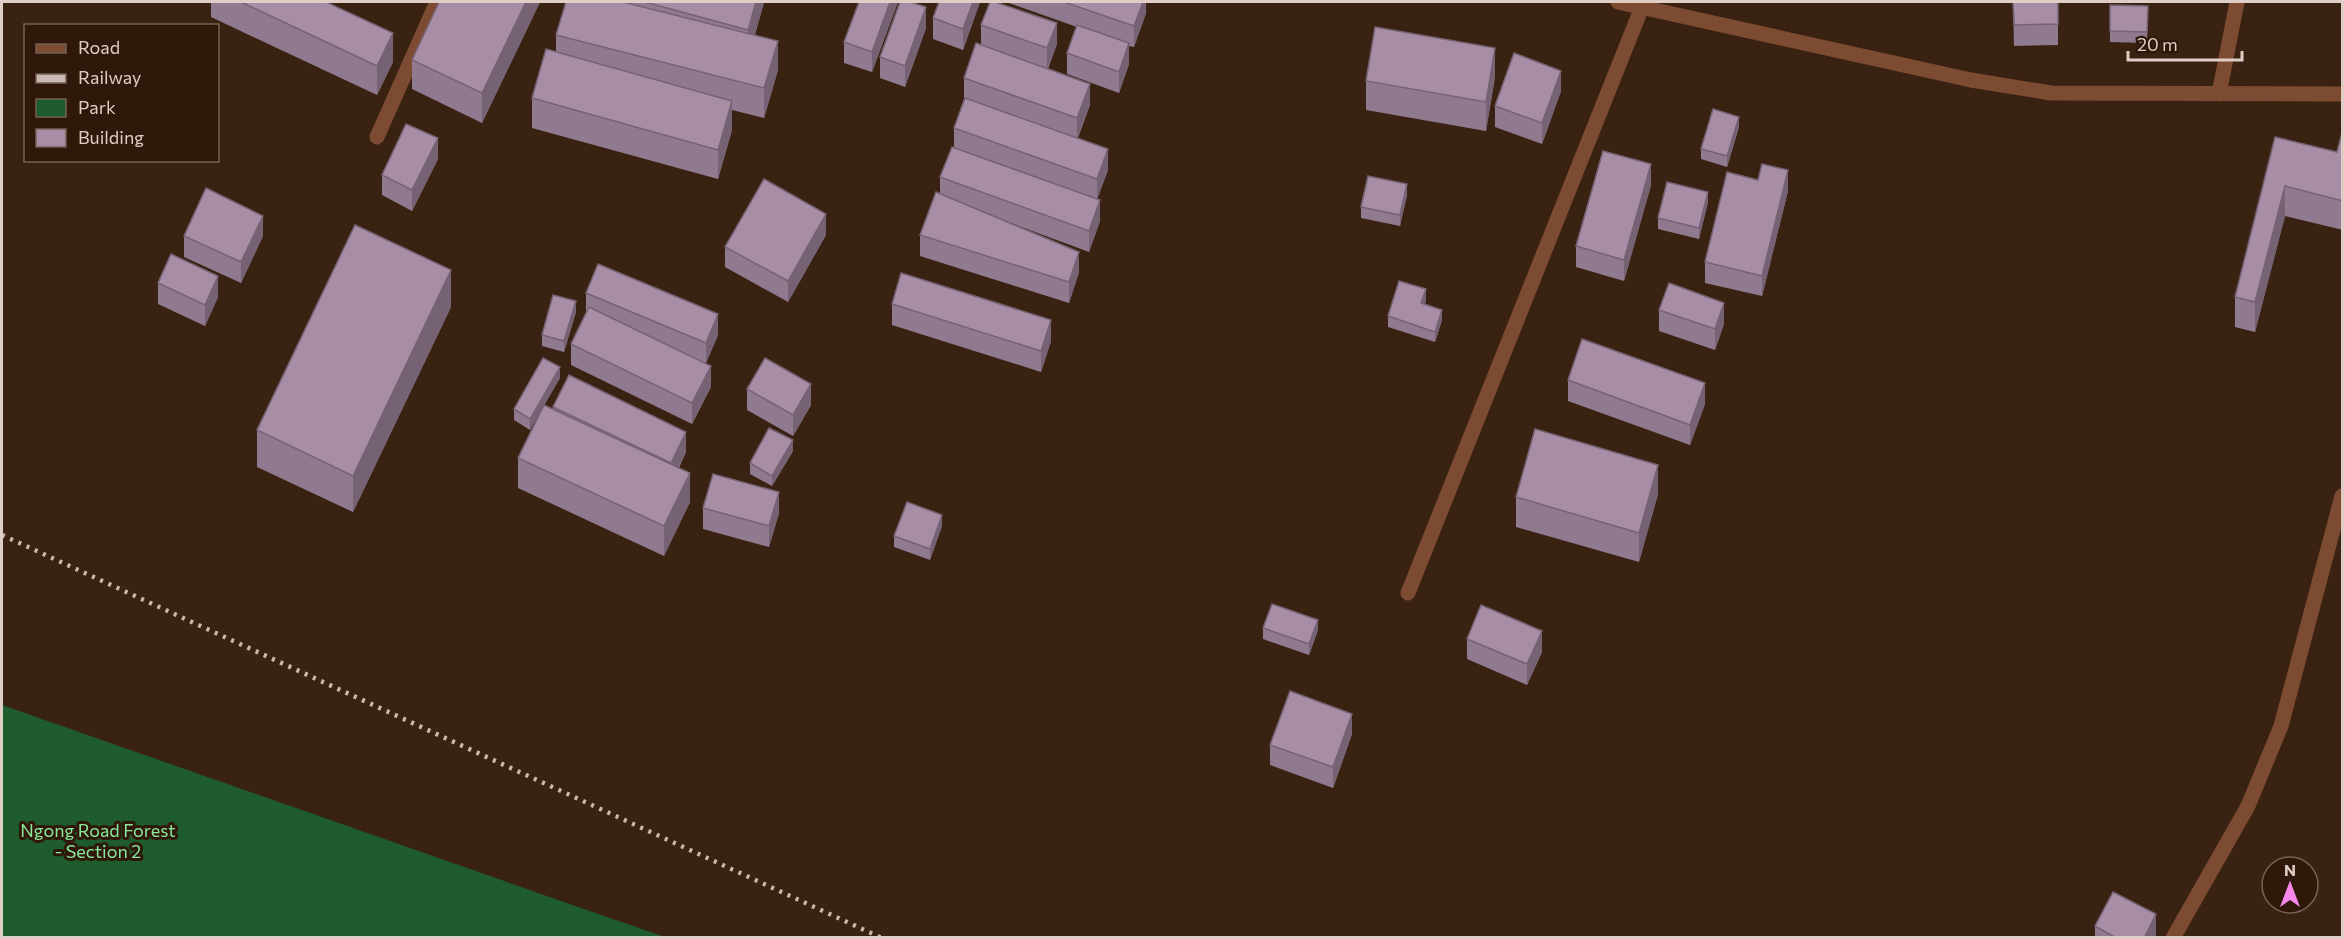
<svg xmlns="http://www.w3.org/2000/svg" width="2344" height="939" font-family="Commissioner,sans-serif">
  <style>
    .green { fill: #1e5c2d }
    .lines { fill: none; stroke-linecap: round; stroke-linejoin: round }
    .minor { stroke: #7c4b31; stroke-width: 15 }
    .rail { stroke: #cab9b0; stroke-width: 4.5; stroke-dasharray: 3 6; stroke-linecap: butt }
    .wall { fill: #907a8f }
    .shaded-wall { fill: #756374 }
    .building { fill: #a78ea6; stroke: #756374; stroke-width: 1.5 }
    .labels { text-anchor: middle; stroke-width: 6; stroke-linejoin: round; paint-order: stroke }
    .park-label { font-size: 18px; fill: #88e89a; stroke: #2f180a }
  </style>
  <rect width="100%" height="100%" fill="#3a2213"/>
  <path class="green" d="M 2,705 L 581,908 L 665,937 L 2,937 Z"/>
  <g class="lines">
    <g class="minor">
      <path d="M 1618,2 L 1971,80 L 2051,93 L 2342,94"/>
      <path d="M 2219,94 L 2237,2"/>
      <path d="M 377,137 L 437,2"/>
      <path d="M 1408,593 L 1642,7"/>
      <path d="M 2173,938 L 2248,806 L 2281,726 L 2342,496"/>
    </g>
    <path class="rail" d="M 2,535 L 882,938"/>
  </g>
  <g class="wall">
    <path d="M 211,2 L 326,2 L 393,62 L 377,95 L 211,17 Z"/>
    <path d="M 439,2 L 540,2 L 482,123 L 412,89 L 412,60 Z"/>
    <path d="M 566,2 L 764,2 L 755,35 L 778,70 L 764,118 L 732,110 L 732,130 L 718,179 L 532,128 L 532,98 L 556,52 L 556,35 Z"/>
    <path d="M 898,2 L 872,72 L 844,63 L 844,42 Z"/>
    <path d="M 939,2 L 980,2 L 963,50 L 933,39 L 933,18 Z"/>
    <path d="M 1006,2 L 1146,2 L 1146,13 L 1134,47 L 1129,46 L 1129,64 L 1119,93 L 1067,74 L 1067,53 L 1077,27 Z"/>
    <path d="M 2013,2 L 2058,2 L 2058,45 L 2014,46 Z"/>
    <path d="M 2110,5 L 2148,6 L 2147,43 L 2110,42 Z"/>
    <path d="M 981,25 L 1057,44 L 1048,69 L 1090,105 L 1078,138 L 1108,170 L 1097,199 L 1100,221 L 1089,252 L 1008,222 L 1079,272 L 1069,303 L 920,256 L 920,235 L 940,194 L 940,177 L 954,148 L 954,128 L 964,99 L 964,78 L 981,45 Z"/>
    <path d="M 926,28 L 905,87 L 880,78 L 880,57 Z"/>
    <path d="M 1495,77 L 1486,131 L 1366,110 L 1366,81 Z"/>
    <path d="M 1561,91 L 1542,144 L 1495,127 L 1495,106 Z"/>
    <path d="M 1739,127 L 1727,167 L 1701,159 L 1701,149 Z"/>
    <path d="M 2343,133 L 2343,230 L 2285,216 L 2255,332 L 2235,327 L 2235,297 L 2275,137 L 2337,152 Z"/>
    <path d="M 438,159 L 412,211 L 382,195 L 382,175 Z"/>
    <path d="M 1758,180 L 1788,191 L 1762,296 L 1705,283 L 1705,262 Z"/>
    <path d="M 1651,185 L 1624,281 L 1576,267 L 1576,246 Z"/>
    <path d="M 1407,195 L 1400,226 L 1361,218 L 1361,207 Z"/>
    <path d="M 1708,202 L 1699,239 L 1658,229 L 1658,218 Z"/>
    <path d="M 826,235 L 788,302 L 725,267 L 725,247 Z"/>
    <path d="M 184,236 L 263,236 L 241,283 L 184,257 Z"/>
    <path d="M 158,283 L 218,297 L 205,326 L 158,304 Z"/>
    <path d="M 586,293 L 718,335 L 706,363 L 711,387 L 692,424 L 571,365 L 571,344 L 586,314 Z"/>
    <path d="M 1426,300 L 1425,304 L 1442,320 L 1435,342 L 1388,327 L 1388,316 Z"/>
    <path d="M 892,304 L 1051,341 L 1041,372 L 892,325 Z"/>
    <path d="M 451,307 L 353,512 L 257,467 L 257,430 Z"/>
    <path d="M 1659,310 L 1724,324 L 1715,350 L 1659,331 Z"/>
    <path d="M 576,312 L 564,352 L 542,346 L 542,335 Z"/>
    <path d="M 560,378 L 544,405 L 553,410 L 553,407 L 686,452 L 679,468 L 690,502 L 664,556 L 518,488 L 518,458 L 541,410 L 530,430 L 514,420 L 514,409 Z"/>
    <path d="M 1568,380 L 1705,404 L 1690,445 L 1568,401 Z"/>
    <path d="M 747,389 L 811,405 L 793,436 L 747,410 Z"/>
    <path d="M 793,451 L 772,486 L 750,474 L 750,463 Z"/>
    <path d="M 1658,494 L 1639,562 L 1516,527 L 1516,497 Z"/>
    <path d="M 703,508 L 779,513 L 769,547 L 703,529 Z"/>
    <path d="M 942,526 L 930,560 L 894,547 L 894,536 Z"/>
    <path d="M 1263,628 L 1318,630 L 1309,655 L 1263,639 Z"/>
    <path d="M 1467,639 L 1542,652 L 1527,685 L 1467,659 Z"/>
    <path d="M 1352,734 L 1333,788 L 1270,765 L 1270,745 Z"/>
    <path d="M 2095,926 L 2156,935 L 2155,938 L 2095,938 Z"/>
  </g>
  <g class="shaded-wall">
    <path d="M 526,2 L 540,2 L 482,123 L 482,93 Z"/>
    <path d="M 756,2 L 764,2 L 748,59 L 748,30 Z"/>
    <path d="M 890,2 L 898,2 L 872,72 L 872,52 Z"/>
    <path d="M 973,2 L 980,2 L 963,50 L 963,29 Z"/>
    <path d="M 1143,2 L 1146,2 L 1146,13 L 1134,47 L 1134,26 Z"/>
    <path d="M 926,7 L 926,28 L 905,87 L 905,66 Z"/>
    <path d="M 1057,23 L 1057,44 L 1047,69 L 1047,48 Z"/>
    <path d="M 393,33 L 393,62 L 377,95 L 377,66 Z"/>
    <path d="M 778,41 L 778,70 L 764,118 L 764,88 Z"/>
    <path d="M 1129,43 L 1129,64 L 1119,93 L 1119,72 Z"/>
    <path d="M 1495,48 L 1495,77 L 1486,131 L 1486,102 Z"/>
    <path d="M 1561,71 L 1561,91 L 1542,144 L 1542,123 Z"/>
    <path d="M 1090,84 L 1090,105 L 1077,139 L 1077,118 Z"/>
    <path d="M 732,101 L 732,130 L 718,179 L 718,150 Z"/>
    <path d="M 1739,117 L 1739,127 L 1727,167 L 1727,156 Z"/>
    <path d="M 438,138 L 438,159 L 412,211 L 412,190 Z"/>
    <path d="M 1108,149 L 1108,170 L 1097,200 L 1097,179 Z"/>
    <path d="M 1651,164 L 1651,185 L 1624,281 L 1624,260 Z"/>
    <path d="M 1788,170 L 1788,191 L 1762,296 L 1762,276 Z"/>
    <path d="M 1407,184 L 1407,195 L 1400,226 L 1400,215 Z"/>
    <path d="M 2285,186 L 2285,216 L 2255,332 L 2255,302 Z"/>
    <path d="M 1708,192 L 1708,202 L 1699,239 L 1699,228 Z"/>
    <path d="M 1100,200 L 1100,221 L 1089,252 L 1089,231 Z"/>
    <path d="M 826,214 L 826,235 L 788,302 L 788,281 Z"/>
    <path d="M 263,216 L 263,236 L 241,283 L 241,262 Z"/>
    <path d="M 1079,252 L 1079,272 L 1069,303 L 1069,282 Z"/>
    <path d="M 451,270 L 451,307 L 353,512 L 353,476 Z"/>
    <path d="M 218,276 L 218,297 L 205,326 L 205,305 Z"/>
    <path d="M 1426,289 L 1426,300 L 1421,313 L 1421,303 Z"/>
    <path d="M 576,301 L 576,312 L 564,352 L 564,341 Z"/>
    <path d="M 1724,303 L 1724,324 L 1715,350 L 1715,329 Z"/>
    <path d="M 1442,310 L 1442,320 L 1435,342 L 1435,332 Z"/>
    <path d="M 718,314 L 718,335 L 706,363 L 706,343 Z"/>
    <path d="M 1051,320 L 1051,341 L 1041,372 L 1041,351 Z"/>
    <path d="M 711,366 L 711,387 L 692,424 L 692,403 Z"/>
    <path d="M 560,367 L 560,378 L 530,430 L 530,419 Z"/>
    <path d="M 1705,383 L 1705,404 L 1690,445 L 1690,425 Z"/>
    <path d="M 811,384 L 811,405 L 793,436 L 793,415 Z"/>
    <path d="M 686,432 L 686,452 L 671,484 L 671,463 Z"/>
    <path d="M 793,440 L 793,451 L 772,486 L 772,476 Z"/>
    <path d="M 1658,465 L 1658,494 L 1639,562 L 1639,533 Z"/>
    <path d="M 690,473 L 690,502 L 664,556 L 664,526 Z"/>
    <path d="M 779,492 L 779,513 L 769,547 L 769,526 Z"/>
    <path d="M 942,515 L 942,526 L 930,560 L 930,549 Z"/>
    <path d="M 1318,620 L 1318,630 L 1309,655 L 1309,644 Z"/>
    <path d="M 1542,631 L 1542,652 L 1527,685 L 1527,664 Z"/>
    <path d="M 1352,714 L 1352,734 L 1333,788 L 1333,767 Z"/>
    <path d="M 2156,914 L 2156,935 L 2155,938 L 2144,938 Z"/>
  </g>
  <g class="building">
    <path d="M 241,2 L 326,2 L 393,33 L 377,66 Z"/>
    <path d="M 439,2 L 526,2 L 482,93 L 412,60 Z"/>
    <path d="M 566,2 L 623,2 L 778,41 L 764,88 L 556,35 Z"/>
    <path d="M 645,2 L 756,2 L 748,30 Z"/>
    <path d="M 859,2 L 890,2 L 872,52 L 844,42 Z"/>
    <path d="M 900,2 L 910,2 L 926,7 L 905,66 L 880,57 Z"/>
    <path d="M 939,2 L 973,2 L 963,29 L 933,18 Z"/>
    <path d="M 990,2 L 995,2 L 1057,23 L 1047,48 L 981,25 Z"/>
    <path d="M 1064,2 L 1143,2 L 1134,26 Z"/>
    <path d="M 2013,2 L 2058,2 L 2058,24 L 2014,25 Z"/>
    <path d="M 2110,5 L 2148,6 L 2147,32 L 2110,31 Z"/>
    <path d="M 1077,25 L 1129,43 L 1119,72 L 1067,53 Z"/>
    <path d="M 1375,27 L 1495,48 L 1486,102 L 1366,81 Z"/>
    <path d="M 976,43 L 1090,84 L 1077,118 L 964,78 Z"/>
    <path d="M 546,49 L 732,101 L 718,150 L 532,98 Z"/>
    <path d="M 1514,53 L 1561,71 L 1542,123 L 1495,106 Z"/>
    <path d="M 965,98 L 1108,149 L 1097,179 L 954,128 Z"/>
    <path d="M 1713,109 L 1739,117 L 1727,156 L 1701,149 Z"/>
    <path d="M 406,124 L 438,138 L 412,190 L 382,175 Z"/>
    <path d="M 2342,133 L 2343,201 L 2285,186 L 2255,302 L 2235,297 L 2275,137 L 2337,152 Z"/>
    <path d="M 952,147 L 1100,200 L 1089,231 L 940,177 Z"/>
    <path d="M 1603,151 L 1651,164 L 1624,260 L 1576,246 Z"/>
    <path d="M 1762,164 L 1788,170 L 1762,276 L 1705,262 L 1727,172 L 1758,180 Z"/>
    <path d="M 1368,176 L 1407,184 L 1400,215 L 1361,207 Z"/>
    <path d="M 764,179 L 826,214 L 788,281 L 725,247 Z"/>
    <path d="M 1667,182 L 1708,192 L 1699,228 L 1658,218 Z"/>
    <path d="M 206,188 L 263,216 L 241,262 L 184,236 Z"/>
    <path d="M 936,192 L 1079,252 L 1069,282 L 920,235 Z"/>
    <path d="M 355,225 L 451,270 L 353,476 L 257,430 Z"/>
    <path d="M 171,254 L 218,276 L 205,305 L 158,283 Z"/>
    <path d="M 598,264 L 718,314 L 706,343 L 586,293 Z"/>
    <path d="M 901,273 L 1051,320 L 1041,351 L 892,304 Z"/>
    <path d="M 1399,281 L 1426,289 L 1421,303 L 1442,310 L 1435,332 L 1388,316 Z"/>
    <path d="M 1669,283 L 1724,303 L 1715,329 L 1659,310 Z"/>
    <path d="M 553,295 L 576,301 L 564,341 L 542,335 Z"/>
    <path d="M 589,307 L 711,366 L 692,403 L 571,344 Z"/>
    <path d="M 1582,339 L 1705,383 L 1690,425 L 1568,380 Z"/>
    <path d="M 543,358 L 560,367 L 530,419 L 514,409 Z"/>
    <path d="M 765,358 L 811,384 L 793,415 L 747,389 Z"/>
    <path d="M 569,375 L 686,432 L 671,463 L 553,407 Z"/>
    <path d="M 544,405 L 690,473 L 664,526 L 518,458 Z"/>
    <path d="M 769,428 L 793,440 L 772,476 L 750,463 Z"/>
    <path d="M 1535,429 L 1658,465 L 1639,533 L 1516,497 Z"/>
    <path d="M 713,474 L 779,492 L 769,526 L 703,508 Z"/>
    <path d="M 907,502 L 942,515 L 930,549 L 894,536 Z"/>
    <path d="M 1272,604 L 1318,620 L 1309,644 L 1263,628 Z"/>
    <path d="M 1481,605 L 1542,631 L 1527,664 L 1467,639 Z"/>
    <path d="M 1290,691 L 1352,714 L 1333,767 L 1270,745 Z"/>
    <path d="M 2113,892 L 2156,914 L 2144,938 L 2116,938 L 2095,926 Z"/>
  </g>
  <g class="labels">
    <g class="park-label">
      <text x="98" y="837">Ngong Road Forest<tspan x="98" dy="21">- Section 2</tspan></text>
    </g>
  </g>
  <rect width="2344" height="939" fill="none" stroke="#decec5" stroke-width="6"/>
  <rect x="24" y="24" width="195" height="138" fill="#2f180a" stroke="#756155" stroke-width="1.5"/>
  <rect x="36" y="44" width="30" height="9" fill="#7c4b31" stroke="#756155" stroke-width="1.5"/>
  <text x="78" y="54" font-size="18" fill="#decec5">Road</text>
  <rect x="36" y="74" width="30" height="9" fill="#cab9b0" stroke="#756155" stroke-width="1.5"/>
  <text x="78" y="84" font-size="18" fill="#decec5">Railway</text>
  <rect x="36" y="99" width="30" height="18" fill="#1e5c2d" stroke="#756155" stroke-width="1.5"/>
  <text x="78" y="114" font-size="18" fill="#decec5">Park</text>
  <rect x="36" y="129" width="30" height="18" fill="#a78ea6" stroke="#756155" stroke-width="1.5"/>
  <text x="78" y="144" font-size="18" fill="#decec5">Building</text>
  <g transform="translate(2290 885)"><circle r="28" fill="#2f180a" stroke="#756155" stroke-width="1.5"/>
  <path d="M0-4.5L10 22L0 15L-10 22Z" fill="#f788ec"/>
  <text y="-9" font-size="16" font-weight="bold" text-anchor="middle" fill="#decec5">N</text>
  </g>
  <path d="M2128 51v9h114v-9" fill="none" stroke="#decec5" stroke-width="3"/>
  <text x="2137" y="51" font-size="18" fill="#decec5" stroke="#2f180a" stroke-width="4.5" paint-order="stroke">20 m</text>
</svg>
